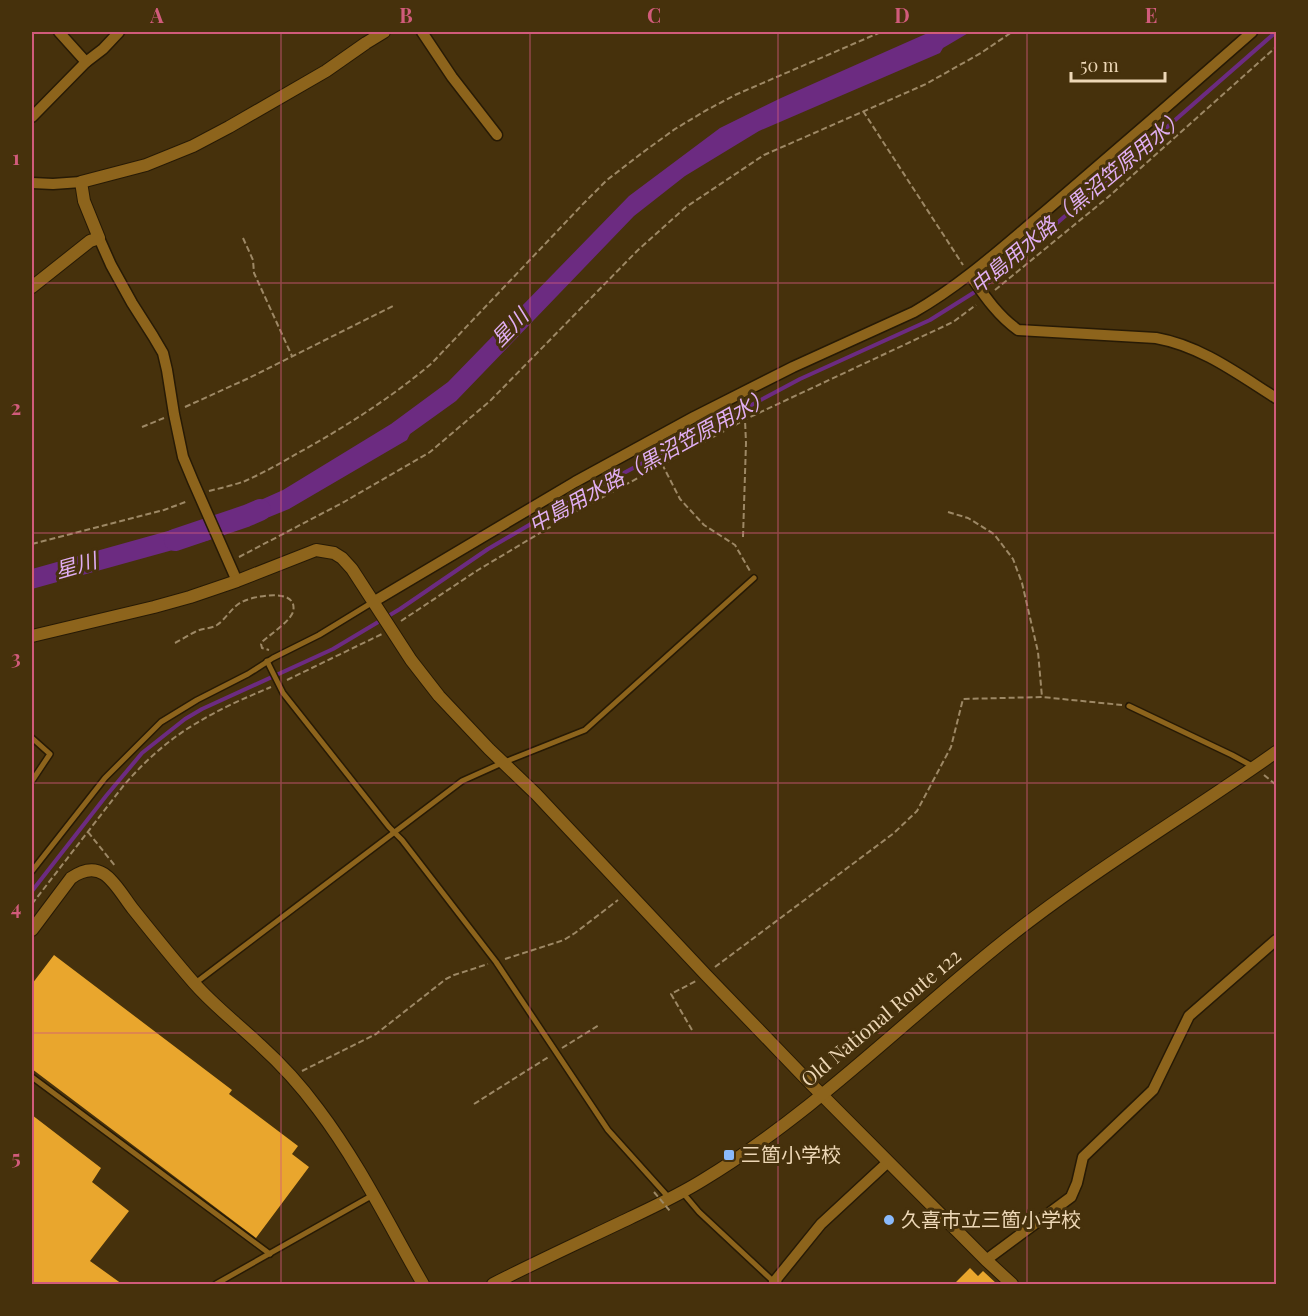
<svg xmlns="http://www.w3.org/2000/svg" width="1308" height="1316" font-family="'Playfair Display','Noto Sans JP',serif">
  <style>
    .water { fill: #6c2b81 }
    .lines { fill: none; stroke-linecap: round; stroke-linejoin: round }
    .stream { stroke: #6c2b81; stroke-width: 4 }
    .river { stroke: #6c2b81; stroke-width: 22 }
    .building { fill: #e9a62d }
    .service-casing { stroke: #271a05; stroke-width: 8 }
    .minor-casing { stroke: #271a05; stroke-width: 13 }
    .tertiary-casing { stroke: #271a05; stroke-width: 14 }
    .path { stroke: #9d8865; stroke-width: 2; stroke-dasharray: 6 3; stroke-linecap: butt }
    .service { stroke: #8d641c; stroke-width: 5 }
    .minor { stroke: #8d641c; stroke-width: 10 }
    .tertiary { stroke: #8d641c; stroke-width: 12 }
    .path-bridge { stroke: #9d8865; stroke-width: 2; stroke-dasharray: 6 3; stroke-linecap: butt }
    .grid { fill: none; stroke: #d15b7b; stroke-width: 1.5; stroke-opacity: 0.55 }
    .poi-dot { fill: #8abafc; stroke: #46310c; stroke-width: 2 }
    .labels { text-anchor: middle; stroke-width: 6; stroke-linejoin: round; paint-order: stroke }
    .street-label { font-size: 20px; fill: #edd7b6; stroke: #46310c }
    .poi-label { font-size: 20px; fill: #edd7b6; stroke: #46310c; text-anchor: start }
    .water-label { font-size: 21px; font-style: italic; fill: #e0aef2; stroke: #46310c }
    .neatline { fill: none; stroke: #d15b7b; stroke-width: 2 }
    .grid-label { font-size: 20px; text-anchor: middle; font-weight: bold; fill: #d15b7b }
  </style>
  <rect width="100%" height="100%" fill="#46310c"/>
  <g class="water">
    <path d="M 930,32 L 970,32 L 943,48 L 940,53 L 759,131 L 685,176 L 634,216 L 456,401 L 410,434 L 407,440 L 289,509 L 235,531 L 229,514 L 283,490 L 391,424 L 448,382 L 629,196 L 720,128 L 781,98 Z"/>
    <path d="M 200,522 L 209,540 L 32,589 L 32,569 Z"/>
  </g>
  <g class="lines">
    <path class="stream" d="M 32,891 L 106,796 L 142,753 L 185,719 L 202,709 L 333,649 L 400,609 L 488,549 L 560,507 L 800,379 L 930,320 L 986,285 L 1276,32"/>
    <path class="river" d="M 175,540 L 246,516 L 260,510"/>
  </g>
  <g class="building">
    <path d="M 54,955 L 232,1090 L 229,1094 L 298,1146 L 292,1154 L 309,1167 L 256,1238 L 32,1069 L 32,984 Z"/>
    <path d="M 32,1115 L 101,1168 L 92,1182 L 129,1211 L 90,1261 L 122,1284 L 32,1284 Z"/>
    <path d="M 970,1268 L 978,1276 L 983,1271 L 997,1284 L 954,1284 Z"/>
  </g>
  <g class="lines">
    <defs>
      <g id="service">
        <path d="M 267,661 L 283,693 L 389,827 L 402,840 L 496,962 L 608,1130 L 670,1199"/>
        <path d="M 1129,706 L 1232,755 L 1254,767"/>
        <path d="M 32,738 L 50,754 L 32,781"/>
        <path d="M 32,871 L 105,778 L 161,722 L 197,700 L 248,674 L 273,658 L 319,635 L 373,602"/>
        <path d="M 194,984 L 462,781 L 502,763 L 585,730 L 754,578"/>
        <path d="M 32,1077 L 270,1254"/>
        <path d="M 683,1193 L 699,1212 L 774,1282"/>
        <path d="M 216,1284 L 373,1195"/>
      </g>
      <g id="minor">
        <path d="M 59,32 L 86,62"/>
        <path d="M 422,32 L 452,77 L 497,135"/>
        <path d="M 32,117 L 86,62 L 103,49 L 119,32"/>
        <path d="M 32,183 L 53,184 L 81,182"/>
        <path d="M 99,238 L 111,265 L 132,303 L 153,336 L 163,353 L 167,370 L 174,414 L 183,457 L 193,481 L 237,581"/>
        <path d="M 970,275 C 984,295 997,315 1018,330 L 1156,338 C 1201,346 1238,374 1276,398"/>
        <path d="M 373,602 L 575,482 L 694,417 L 793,367 L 914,312 C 963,284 1005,245 1048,209 C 1117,150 1185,91 1252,32"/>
        <path d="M 986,1260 L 1071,1197 L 1077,1183 L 1083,1157 L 1153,1090 L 1189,1016 L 1276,940"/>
        <path d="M 777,1284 L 774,1282 L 821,1224 L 888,1162"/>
      </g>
      <g id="tertiary">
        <path d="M 32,287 L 90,241 L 99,238 L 84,201 L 81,182 L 146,165 L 193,146 L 229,127 L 326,71 L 366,43 L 384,32"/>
        <path d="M 32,636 L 154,607 L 190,597 L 237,581 L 316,550 L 334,553 L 342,558 L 352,569 L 411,660 L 439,696 L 489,749 L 536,794 L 706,975 L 808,1081 L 986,1260 L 1012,1284"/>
        <path d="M 32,930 L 71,878 C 81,871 93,867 104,874 C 115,881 125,899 133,909 C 153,934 173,959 194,983 C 214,1006 238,1024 260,1045 C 281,1064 301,1086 318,1109 C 359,1163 389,1225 423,1284"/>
        <path d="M 493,1284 C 538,1261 584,1240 630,1218 C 655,1206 679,1195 703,1180 C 809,1116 898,1027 994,949 C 1083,876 1183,818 1276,752"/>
      </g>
    </defs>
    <use href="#service" class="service-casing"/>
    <use href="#minor" class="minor-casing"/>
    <use href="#tertiary" class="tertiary-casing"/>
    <g class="path">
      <path d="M 863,111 L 963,265"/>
      <path d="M 243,238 L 253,260 L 254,273 L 292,356"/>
      <path d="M 995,290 L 1107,198 L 1276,47"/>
      <path d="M 185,407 L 249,378 L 393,306"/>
      <path d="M 142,427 L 164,418"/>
      <path d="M 662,464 L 680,499 L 704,525 L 735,545 L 750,571"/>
      <path d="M 209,491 C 221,488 234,485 245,481 C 263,473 281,463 298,453 C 345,427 391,398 432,363 L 582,205 L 607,180 L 642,153 L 675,129 L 705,111 L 735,95 L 881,32"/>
      <path d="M 948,512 L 968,518 L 994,534 L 1013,559 L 1022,583 L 1038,652 L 1042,697"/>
      <path d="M 743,537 L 746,443 L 745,420"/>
      <path d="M 32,544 L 164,510 L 188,501"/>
      <path d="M 239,557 L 344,502 L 430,452 L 490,401 L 637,251 L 686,207 L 764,155 L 926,84 L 981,53 L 1012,32"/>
      <path d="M 401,621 L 478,570 L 570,515 L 748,418 L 953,322 L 976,305"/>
      <path d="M 175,643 C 181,640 188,635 195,632 C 201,628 211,629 217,625 C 226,619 233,605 244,601 C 255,596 299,587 293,612 C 290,621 271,634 263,641 L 261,644 L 262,648 L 269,650"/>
      <path d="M 287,680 L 382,634"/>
      <path d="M 1264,775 L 1276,785"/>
      <path d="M 88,832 L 116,867"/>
      <path d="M 32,904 L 124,785 C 145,761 168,740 195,724 C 219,709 245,698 271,687"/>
      <path d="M 505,959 L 564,940 L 575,933 L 618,900"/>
      <path d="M 715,967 L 894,833 L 917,811 L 951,747 L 963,699 L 1042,697 L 1122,705"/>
      <path d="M 692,1030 L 671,994 L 696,981"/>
      <path d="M 562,1048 L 599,1025"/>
      <path d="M 302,1071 L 376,1034 L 446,979 L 454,975 L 488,964"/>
      <path d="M 474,1104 L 550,1056"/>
    </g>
    <use href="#service" class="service"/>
    <use href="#minor" class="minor"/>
    <use href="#tertiary" class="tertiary"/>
    <path class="path-bridge" d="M 654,1192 L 670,1211"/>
  </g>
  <path class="grid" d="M 281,32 L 281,1284M 530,32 L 530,1284M 778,32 L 778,1284M 1027,32 L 1027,1284M 32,283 L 1276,283M 32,533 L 1276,533M 32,783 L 1276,783M 32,1033 L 1276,1033"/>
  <g class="poi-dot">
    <rect x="723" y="1149" width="12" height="12" rx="3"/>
    <circle cx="889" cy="1220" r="6"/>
  </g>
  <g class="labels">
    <g class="street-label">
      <text transform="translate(881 1018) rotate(-40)" y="7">Old National Route 122</text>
    </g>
    <g class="poi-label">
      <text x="741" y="1162">三箇小学校</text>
      <text x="901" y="1227">久喜市立三箇小学校</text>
    </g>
    <g class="water-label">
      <text transform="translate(1078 202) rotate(-40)" y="7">中島用水路（黒沼笠原用水）</text>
      <text transform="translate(510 328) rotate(-46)" y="7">星川</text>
      <text transform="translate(650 461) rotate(-29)" y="7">中島用水路（黒沼笠原用水）</text>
      <text transform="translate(76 566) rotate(-16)" y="7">星川</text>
    </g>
  </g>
  <rect width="1308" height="1316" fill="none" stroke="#46310c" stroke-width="66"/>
  <path d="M1071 72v9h94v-9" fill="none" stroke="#edd7b6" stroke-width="3"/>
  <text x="1080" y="72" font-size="18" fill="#edd7b6" stroke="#46310c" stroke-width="4.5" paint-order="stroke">50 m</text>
  <rect x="33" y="33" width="1242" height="1250" class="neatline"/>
  <g class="grid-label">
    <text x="157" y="23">A</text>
    <text x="406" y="23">B</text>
    <text x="654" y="23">C</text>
    <text x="902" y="23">D</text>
    <text x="1151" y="23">E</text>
    <text x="16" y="165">1</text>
    <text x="16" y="415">2</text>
    <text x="16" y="665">3</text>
    <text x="16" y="915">4</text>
    <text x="16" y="1165">5</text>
  </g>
</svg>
